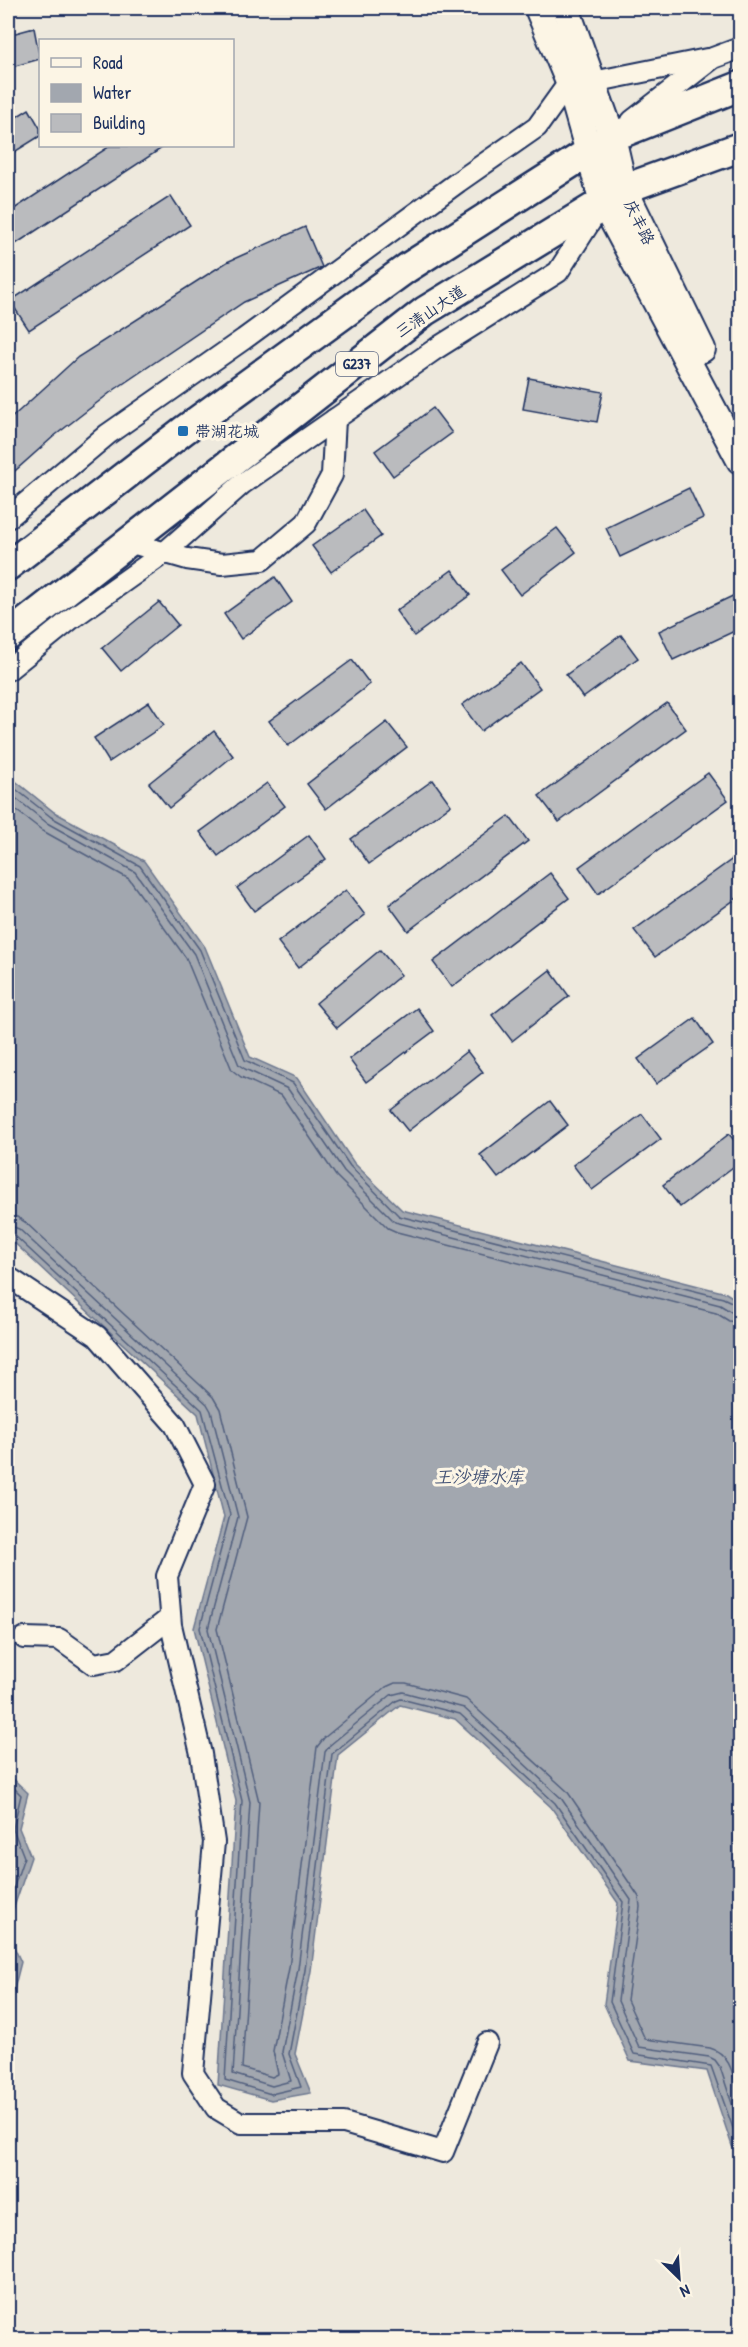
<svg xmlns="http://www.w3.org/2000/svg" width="748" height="2347" font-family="'Patrick Hand','LXGW WenKai TC',sans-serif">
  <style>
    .water { fill: #a2a7af; stroke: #6c778f; stroke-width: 1.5 }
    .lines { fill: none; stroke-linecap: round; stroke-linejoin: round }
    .shore { stroke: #515f7e; stroke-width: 1.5 }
    .building { fill: #babbbe; stroke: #1b2f5e; stroke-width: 1.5 }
    .minor-casing { stroke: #1b2f5e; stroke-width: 24 }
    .major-casing { stroke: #1b2f5e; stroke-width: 30 }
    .highway-casing { stroke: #1b2f5e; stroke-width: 33 }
    .minor { stroke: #fcf5e5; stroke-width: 20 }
    .major { stroke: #fcf5e5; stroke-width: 26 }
    .highway { stroke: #fcf5e5; stroke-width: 28 }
    .poi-dot { fill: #1f6fb2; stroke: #fcf5e5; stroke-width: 2 }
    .labels { text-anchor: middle; stroke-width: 6; stroke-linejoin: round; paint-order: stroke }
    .shield { fill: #fcf5e5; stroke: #5e6a86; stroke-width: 1.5 }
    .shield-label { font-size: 15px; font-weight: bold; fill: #1b2f5e }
    .street-label { font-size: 16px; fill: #1b2f5e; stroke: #fcf5e5 }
    .poi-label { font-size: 16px; fill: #1b2f5e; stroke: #fcf5e5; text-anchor: start }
    .water-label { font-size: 18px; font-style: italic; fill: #445376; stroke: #fcf5e5 }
  </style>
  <rect width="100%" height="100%" fill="#eee9dd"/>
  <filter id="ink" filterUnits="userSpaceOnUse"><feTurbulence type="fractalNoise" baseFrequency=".0167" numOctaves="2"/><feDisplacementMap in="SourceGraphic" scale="12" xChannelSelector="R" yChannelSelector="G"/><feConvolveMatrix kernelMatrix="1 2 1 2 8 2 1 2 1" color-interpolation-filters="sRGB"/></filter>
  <g filter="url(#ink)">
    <g class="water">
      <path d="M 8,775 L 54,812 L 144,861 L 205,947 L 250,1057 L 297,1078 L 354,1163 L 402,1210 L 726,1293 L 740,1302 L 740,2158 L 732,2146 L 707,2071 L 630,2061 L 604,2004 L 618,1903 L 551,1807 L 455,1719 L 400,1705 L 338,1755 L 311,1971 L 295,2054 L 311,2093 L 271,2100 L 218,2085 L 236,1801 L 194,1628 L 224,1517 L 198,1414 L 8,1237 Z"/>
      <path d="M 8,1774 L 28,1793 L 19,1828 L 31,1857 L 13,1910 L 8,1910 Z"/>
      <path d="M 8,1934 L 21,1962 L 8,2013 Z"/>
    </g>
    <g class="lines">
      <g class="shore">
        <path d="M 8,783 L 51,817 L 140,866 L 200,950 L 245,1060 L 293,1083 L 350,1166 L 399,1216 L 723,1298 L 740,1306"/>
        <path d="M 8,792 L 47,823 L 135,872 L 194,954 L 239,1065 L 245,1069 L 288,1089 L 344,1171 L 395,1222 L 720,1305 L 733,1313 L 740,1314"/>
        <path d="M 8,804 L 43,831 L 129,879 L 186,958 L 232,1070 L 241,1077 L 282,1096 L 336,1176 L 388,1228 L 397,1232 L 716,1313 L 729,1321 L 740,1323"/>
        <path d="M 8,1216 L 17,1217 L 25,1222 L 213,1397 L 220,1409 L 247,1517 L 217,1629 L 259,1802 L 242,2068 L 272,2077 L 278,2074 L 273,2051 L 289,1968 L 317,1747 L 324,1738 L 386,1687 L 395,1683 L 406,1683 L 466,1699 L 567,1791 L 639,1897 L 640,1907 L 627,2000 L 645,2039 L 710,2048 C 732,2054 734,2080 740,2099"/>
        <path d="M 8,1225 L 19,1229 L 207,1404 L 211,1411 L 238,1517 L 208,1629 L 250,1802 L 233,2074 L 272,2086 L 291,2081 L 282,2052 L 298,1969 L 325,1752 L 330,1745 L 391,1695 L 403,1692 L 464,1708 L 561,1798 L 631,1900 L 618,2001 L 639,2047 L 709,2057 L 715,2060 L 720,2067 L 740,2128"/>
        <path d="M 8,1233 L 14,1235 L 202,1410 L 230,1515 L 200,1628 L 242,1801 L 225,2080 L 271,2094 L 301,2087 L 289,2054 L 305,1970 L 332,1754 L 396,1701 L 401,1699 L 460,1714 L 555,1803 L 623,1902 L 610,2002 L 634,2054 L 711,2066 L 740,2148"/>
        <path d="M 8,1782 L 21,1795 L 13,1829 L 24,1857 L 8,1904"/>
      </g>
    </g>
    <g class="building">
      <path d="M 34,28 L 40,59 L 8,68 L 8,35 Z"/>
      <path d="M 29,109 L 40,128 L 40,136 L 8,156 L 8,122 Z"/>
      <path d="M 110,146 L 165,146 L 8,249 L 8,213 Z"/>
      <path d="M 171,196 L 190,225 L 29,330 L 10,301 Z"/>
      <path d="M 305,227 L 322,267 L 244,302 L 111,392 L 53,437 L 8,477 L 8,421 L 78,357 L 227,262 Z"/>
      <path d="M 529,378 L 603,392 L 597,422 L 523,409 Z"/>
      <path d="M 433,408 L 452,433 L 393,476 L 375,451 Z"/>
      <path d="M 689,488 L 703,518 L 620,557 L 606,528 Z"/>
      <path d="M 363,510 L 381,536 L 331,572 L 312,546 Z"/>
      <path d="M 557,528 L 576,552 L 520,595 L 501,570 Z"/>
      <path d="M 452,570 L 470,595 L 414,636 L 396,611 Z"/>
      <path d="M 275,577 L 292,602 L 241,639 L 224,614 Z"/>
      <path d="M 741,592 L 741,628 L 673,660 L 659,631 Z"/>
      <path d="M 159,602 L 178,625 L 121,671 L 102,648 Z"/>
      <path d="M 621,635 L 638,658 L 583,698 L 566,675 Z"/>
      <path d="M 352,660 L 370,684 L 288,746 L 269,721 Z"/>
      <path d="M 521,663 L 540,688 L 481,731 L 462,705 Z"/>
      <path d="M 149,702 L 164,725 L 109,762 L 94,738 Z"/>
      <path d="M 667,703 L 686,729 L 559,822 L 539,796 Z"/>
      <path d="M 387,722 L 407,747 L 326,809 L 307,784 Z"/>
      <path d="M 214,731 L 233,756 L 169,808 L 149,783 Z"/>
      <path d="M 708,773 L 728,800 L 598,894 L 579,867 Z"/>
      <path d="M 433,780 L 451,805 L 369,864 L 351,839 Z"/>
      <path d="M 267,783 L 285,806 L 218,856 L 200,832 Z"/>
      <path d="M 509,816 L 528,841 L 408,931 L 389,905 Z"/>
      <path d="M 309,835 L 326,859 L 254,911 L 237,888 Z"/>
      <path d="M 741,853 L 741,895 L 655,957 L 634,930 Z"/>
      <path d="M 550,873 L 569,898 L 452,987 L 433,962 Z"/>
      <path d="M 346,890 L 365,915 L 298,968 L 278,942 Z"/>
      <path d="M 380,950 L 401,975 L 337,1028 L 316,1003 Z"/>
      <path d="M 550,970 L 569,996 L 512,1041 L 492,1015 Z"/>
      <path d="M 417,1008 L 434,1031 L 366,1082 L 349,1059 Z"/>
      <path d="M 695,1018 L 713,1044 L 656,1084 L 638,1059 Z"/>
      <path d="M 467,1051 L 483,1072 L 408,1131 L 391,1110 Z"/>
      <path d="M 550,1101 L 568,1125 L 498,1178 L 480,1155 Z"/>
      <path d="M 642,1114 L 661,1139 L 592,1190 L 573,1165 Z"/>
      <path d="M 729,1134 L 741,1149 L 741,1161 L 680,1207 L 663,1185 Z"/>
    </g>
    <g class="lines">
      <defs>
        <g id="minor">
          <path d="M 593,82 L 707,59"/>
          <path d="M 632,121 L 713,58 L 740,48"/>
          <path d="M 8,518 L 108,434 L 244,339 L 458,182 L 537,127 L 575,74"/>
          <path d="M 128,542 L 187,559 L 222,564 L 262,560 L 306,523 L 332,475 L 335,419"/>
          <path d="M 8,670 L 71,619 L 164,553 L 242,484 L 437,348 L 558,272 L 599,208"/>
          <path d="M 8,1277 L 97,1336 L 175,1425 L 205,1484 L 167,1576 L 171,1625 L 201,1754 L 214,1842 L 193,2073 L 216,2108 L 241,2123 L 344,2123 L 443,2152 L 487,2043"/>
          <path d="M 24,1638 L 59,1639 L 94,1664 L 116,1660 L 170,1618"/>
        </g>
        <g id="major">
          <path d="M 538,8 L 569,82 L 603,202 L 740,460"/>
          <path d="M 566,8 L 612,137 L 624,189 L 702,349"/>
        </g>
        <g id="highway">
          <path d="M 8,566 L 183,431 L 407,268 L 612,137 L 740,86"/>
          <path d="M 8,636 L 425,311 L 624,189 L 740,147"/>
        </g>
      </defs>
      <use href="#minor" class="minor-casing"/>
      <use href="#major" class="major-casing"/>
      <use href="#highway" class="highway-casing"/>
      <use href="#minor" class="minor"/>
      <use href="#major" class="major"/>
      <use href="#highway" class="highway"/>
    </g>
  </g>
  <rect class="poi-dot" x="177" y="425" width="12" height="12" rx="3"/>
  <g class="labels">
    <rect class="shield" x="336" y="352" width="42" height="24" rx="4.5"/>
    <g class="shield-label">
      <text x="357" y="369">G237</text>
    </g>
    <g class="street-label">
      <text transform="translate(640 222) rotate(64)" y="6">庆丰路</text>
      <text transform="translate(430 311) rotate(-34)" y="6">三清山大道</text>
    </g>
    <g class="poi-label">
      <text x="195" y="437">带湖花城</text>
    </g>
    <g class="water-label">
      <text x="479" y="1483">王沙塘水库</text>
    </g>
  </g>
  <rect width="748" height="2347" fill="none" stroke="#fcf5e5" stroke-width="30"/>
  <rect x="15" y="15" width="718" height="2317" fill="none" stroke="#1b2f5e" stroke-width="2" filter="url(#ink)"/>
  <rect x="39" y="39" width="195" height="108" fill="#fcf5e5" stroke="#a2a6af" stroke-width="1.5"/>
  <rect x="51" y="58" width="30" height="9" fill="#fcf5e5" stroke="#a2a6af" stroke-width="1.5"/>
  <text x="93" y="69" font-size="18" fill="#1b2f5e">Road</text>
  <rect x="51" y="84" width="30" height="18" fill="#a2a7af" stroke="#a2a6af" stroke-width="1.5"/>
  <text x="93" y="99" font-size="18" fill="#1b2f5e">Water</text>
  <rect x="51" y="114" width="30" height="18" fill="#babbbe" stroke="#a2a6af" stroke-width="1.5"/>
  <text x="93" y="129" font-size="18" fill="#1b2f5e">Building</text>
  <g transform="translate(679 2278) rotate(155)" stroke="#fcf5e5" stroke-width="4.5" paint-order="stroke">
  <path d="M0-4.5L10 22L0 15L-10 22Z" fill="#1b2f5e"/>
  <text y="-9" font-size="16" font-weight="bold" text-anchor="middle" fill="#1b2f5e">N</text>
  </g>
</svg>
